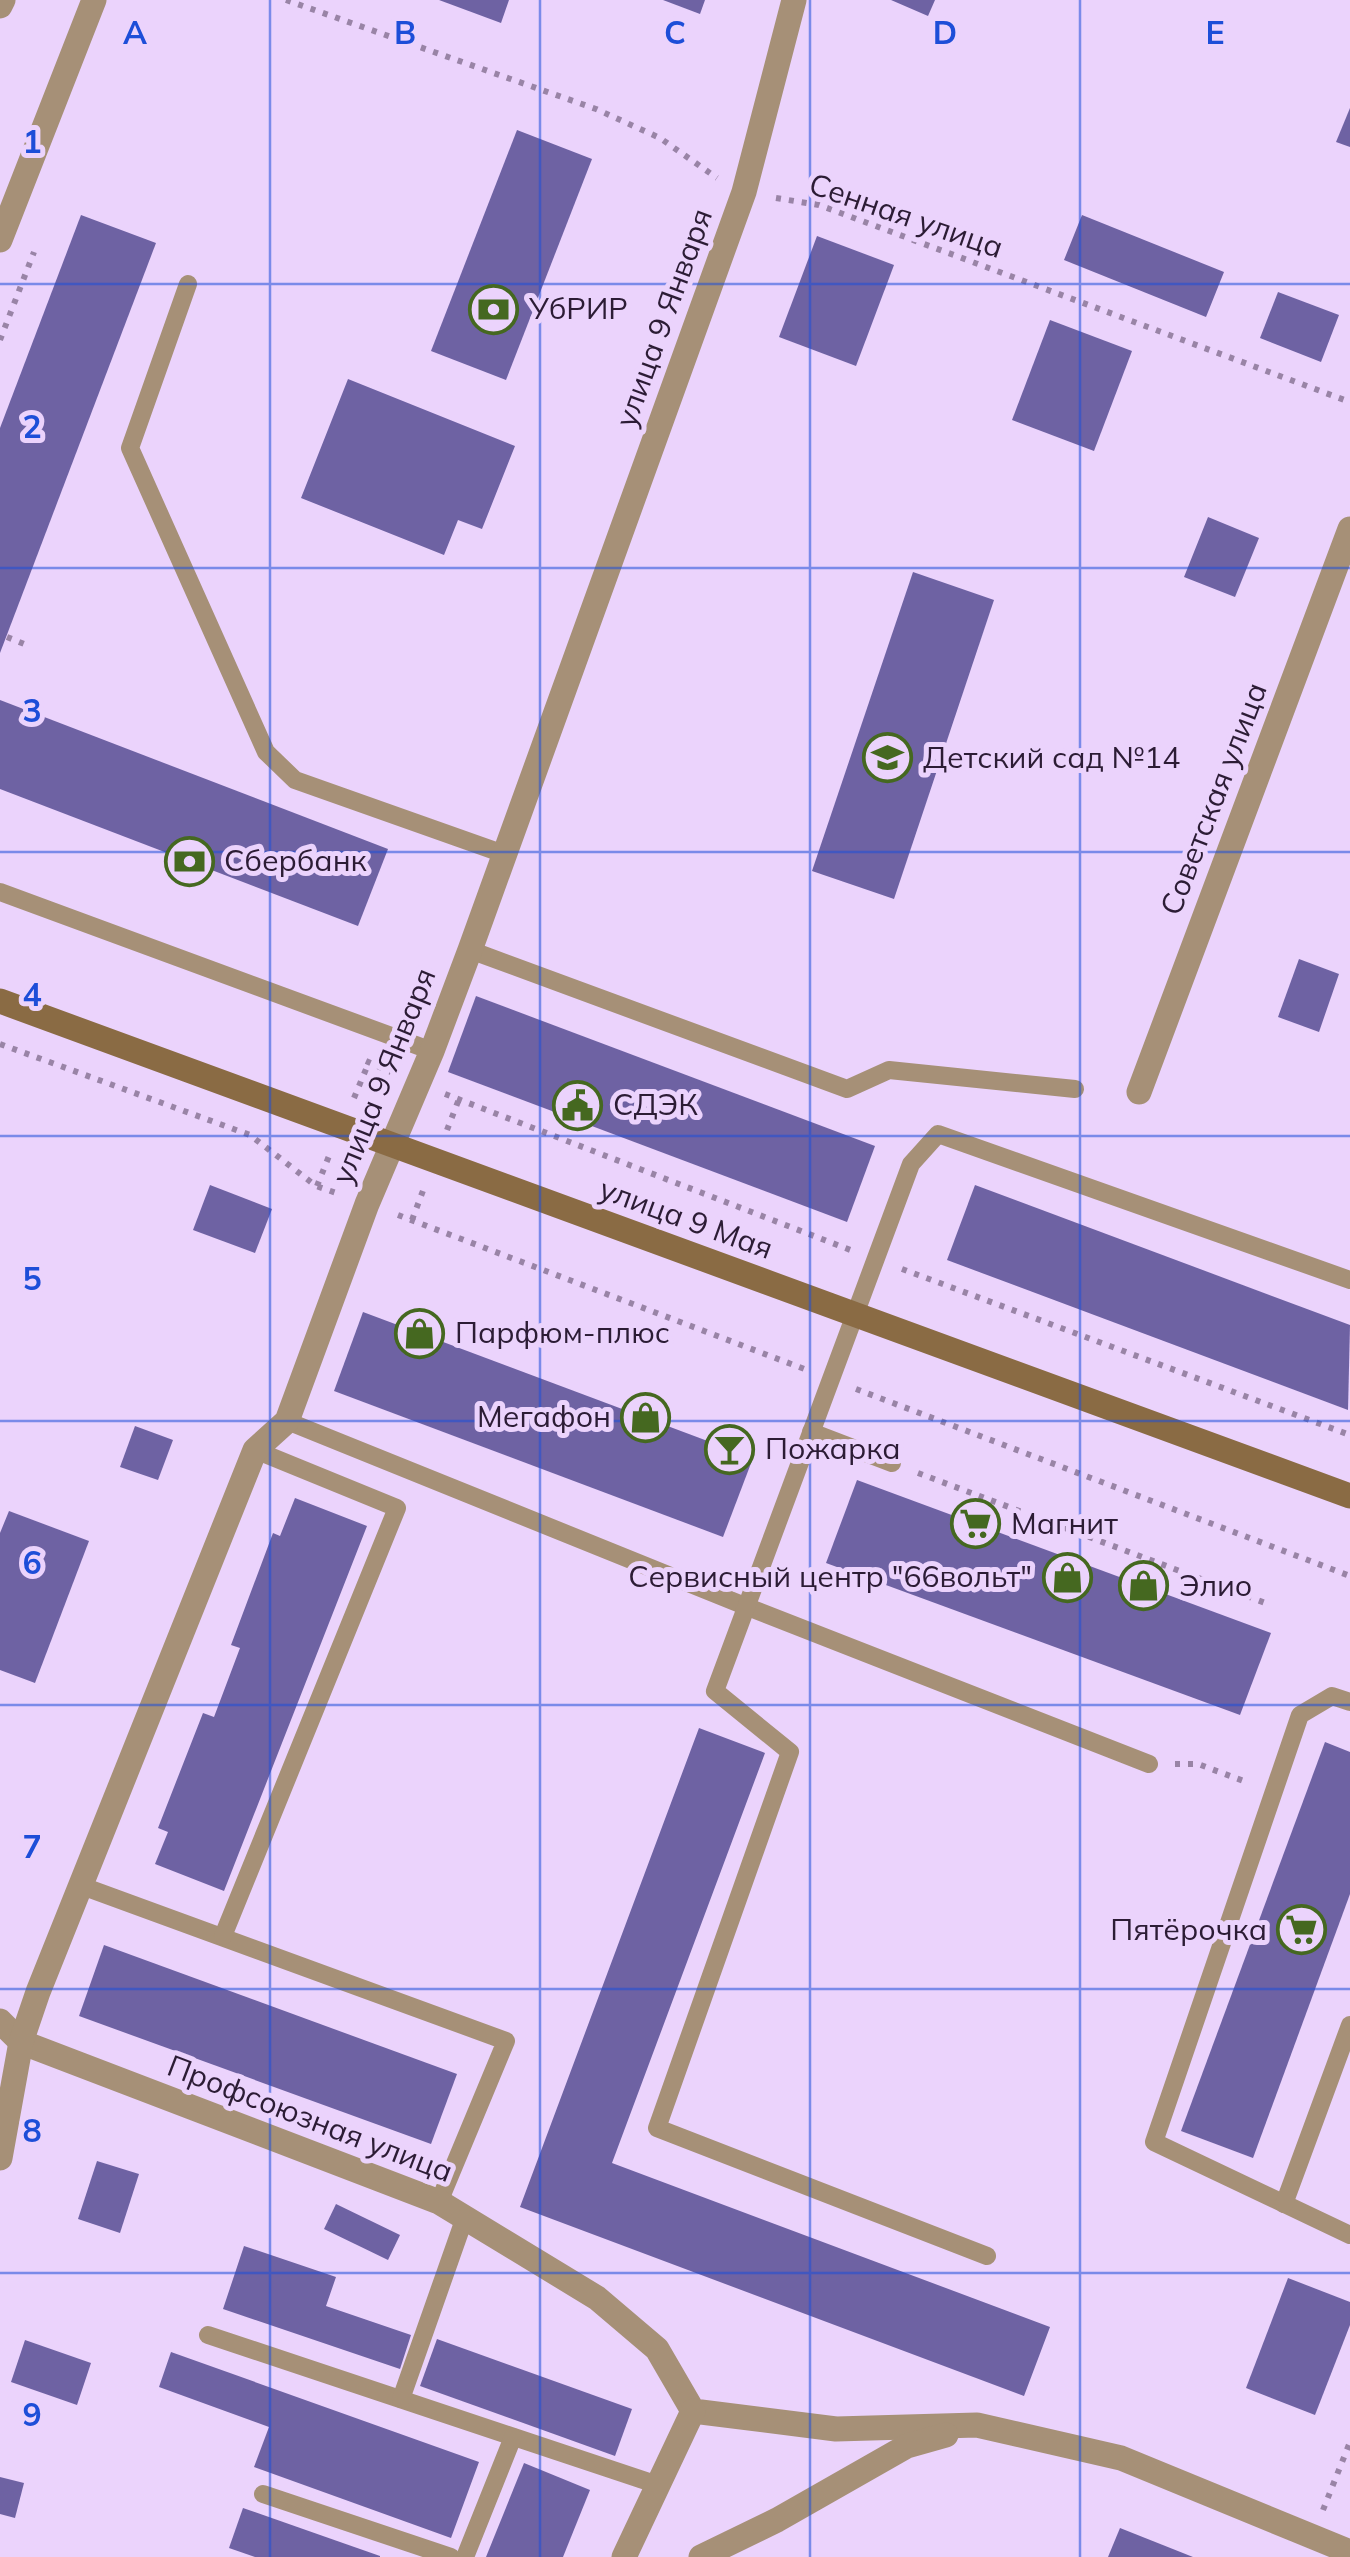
<svg xmlns="http://www.w3.org/2000/svg" width="1350" height="2557" font-family="Mulish,sans-serif">
  <style>
    .building { fill: #6e62a3 }
    .lines { fill: none; stroke-linecap: round; stroke-linejoin: round }
    .path { stroke: #9984a6; stroke-width: 6; stroke-dasharray: 5 8; stroke-linecap: butt }
    .lane { stroke: #a69077; stroke-width: 18 }
    .street { stroke: #a69077; stroke-width: 25 }
    .secondary { stroke: #8a6b44; stroke-width: 25 }
    .grid { fill: none; stroke: #1d4ed8; stroke-width: 2.5; stroke-opacity: 0.55 }
    .labels { text-anchor: middle; stroke-width: 10; stroke-linejoin: round; paint-order: stroke }
    .street-label { font-size: 30px; fill: #2c1c35; stroke: #ebd3fc }
    .poi-label { font-size: 30px; fill: #2c1c35; stroke: #ebd3fc; text-anchor: start }
    .grid-label { font-size: 32px; text-anchor: middle; font-weight: bold; fill: #1d4ed8; stroke: #ebd3fc; stroke-width: 10; stroke-linejoin: round; paint-order: stroke }
  </style>
  <rect width="100%" height="100%" fill="#ebd3fc"/>
  <g class="building">
    <path d="M 439,0 L 509,0 L 501,23 Z"/>
    <path d="M 663,0 L 705,0 L 700,14 Z"/>
    <path d="M 891,0 L 935,0 L 928,16 Z"/>
    <path d="M 1350,108 L 1350,147 L 1336,142 Z"/>
    <path d="M 517,130 L 592,159 L 506,380 L 431,351 Z"/>
    <path d="M 81,215 L 156,243 L 0,653 L 0,428 Z"/>
    <path d="M 1082,215 L 1224,272 L 1206,317 L 1064,260 Z"/>
    <path d="M 817,236 L 894,265 L 856,366 L 779,337 Z"/>
    <path d="M 1278,292 L 1339,315 L 1321,362 L 1260,338 Z"/>
    <path d="M 1050,320 L 1132,351 L 1094,451 L 1012,420 Z"/>
    <path d="M 348,379 L 515,446 L 482,529 L 458,520 L 444,555 L 301,498 Z"/>
    <path d="M 1208,517 L 1259,538 L 1235,597 L 1184,577 Z"/>
    <path d="M 913,572 L 994,600 L 894,899 L 812,871 Z"/>
    <path d="M 0,700 L 388,849 L 358,926 L 0,789 Z"/>
    <path d="M 1299,959 L 1339,974 L 1319,1032 L 1278,1017 Z"/>
    <path d="M 476,996 L 875,1146 L 847,1222 L 448,1072 Z"/>
    <path d="M 210,1185 L 272,1209 L 255,1253 L 193,1230 Z"/>
    <path d="M 975,1185 L 1350,1325 L 1348,1410 L 947,1260 Z"/>
    <path d="M 363,1312 L 753,1458 L 723,1537 L 334,1391 Z"/>
    <path d="M 135,1426 L 173,1440 L 158,1480 L 120,1467 Z"/>
    <path d="M 857,1480 L 1271,1633 L 1240,1715 L 826,1563 Z"/>
    <path d="M 295,1498 L 367,1526 L 224,1891 L 155,1864 L 168,1832 L 158,1828 L 203,1713 L 214,1717 L 240,1648 L 231,1645 L 273,1533 L 280,1536 Z"/>
    <path d="M 9,1511 L 89,1541 L 35,1683 L 0,1670 L 0,1533 Z"/>
    <path d="M 699,1728 L 765,1753 L 612,2163 L 1050,2327 L 1024,2396 L 520,2207 Z"/>
    <path d="M 1325,1742 L 1350,1752 L 1350,1894 L 1253,2158 L 1181,2131 Z"/>
    <path d="M 104,1945 L 457,2074 L 431,2144 L 79,2016 Z"/>
    <path d="M 97,2161 L 139,2174 L 120,2233 L 78,2219 Z"/>
    <path d="M 336,2204 L 400,2235 L 388,2260 L 324,2229 Z"/>
    <path d="M 244,2246 L 336,2277 L 326,2306 L 411,2335 L 400,2369 L 223,2309 Z"/>
    <path d="M 1288,2278 L 1350,2302 L 1350,2325 L 1315,2415 L 1246,2388 Z"/>
    <path d="M 437,2339 L 632,2409 L 615,2456 L 420,2386 Z"/>
    <path d="M 25,2340 L 91,2363 L 77,2405 L 11,2382 Z"/>
    <path d="M 171,2352 L 479,2462 L 451,2538 L 254,2467 L 269,2427 L 159,2387 Z"/>
    <path d="M 524,2463 L 590,2490 L 563,2557 L 486,2557 Z"/>
    <path d="M 0,2477 L 24,2483 L 15,2518 L 0,2514 Z"/>
    <path d="M 243,2508 L 380,2556 L 380,2557 L 255,2557 L 229,2548 Z"/>
    <path d="M 1120,2528 L 1193,2557 L 1108,2557 Z"/>
  </g>
  <g class="lines">
    <g class="path">
      <path d="M 286,0 L 596,109 L 660,138 L 717,178"/>
      <path d="M 776,198 L 819,205 L 1350,402"/>
      <path d="M 0,340 L 34,252"/>
      <path d="M 7,637 L 29,646"/>
      <path d="M 0,1044 L 250,1135 L 316,1186 L 339,1194"/>
      <path d="M 366,1061 L 391,1072"/>
      <path d="M 445,1094 L 853,1251"/>
      <path d="M 354,1098 L 369,1062"/>
      <path d="M 447,1130 L 459,1099"/>
      <path d="M 317,1186 L 329,1156"/>
      <path d="M 398,1215 L 807,1370"/>
      <path d="M 412,1220 L 424,1188"/>
      <path d="M 902,1269 L 1350,1435"/>
      <path d="M 856,1389 L 1350,1576"/>
      <path d="M 918,1473 L 1268,1604"/>
      <path d="M 1175,1764 L 1198,1764 L 1249,1783"/>
      <path d="M 1323,2510 L 1350,2442"/>
    </g>
    <g class="lane">
      <path d="M 188,284 L 130,448 L 266,752 L 295,780 L 504,854"/>
      <path d="M 0,892 L 432,1051"/>
      <path d="M 470,950 L 847,1089 L 889,1070 L 1075,1089"/>
      <path d="M 287,1421 L 745,1606 L 1149,1764"/>
      <path d="M 811,1432 L 892,1463"/>
      <path d="M 1350,1702 L 1332,1696 L 1300,1715 L 1154,2142 L 1350,2235"/>
      <path d="M 82,1886 L 506,2041 L 439,2202"/>
      <path d="M 223,1936 L 397,1508 L 255,1450"/>
      <path d="M 1284,2204 L 1350,2025"/>
      <path d="M 987,2256 L 657,2128 L 790,1752 L 715,1691 L 911,1164 L 938,1134 L 1350,1280"/>
      <path d="M 208,2335 L 658,2485"/>
      <path d="M 401,2399 L 465,2217"/>
      <path d="M 263,2494 L 451,2557"/>
      <path d="M 465,2557 L 513,2437"/>
    </g>
    <g class="street">
      <path d="M 0,6 L 3,0"/>
      <path d="M 0,240 L 94,0"/>
      <path d="M 1139,1092 L 1350,529"/>
      <path d="M 0,2021 L 21,2042 L 439,2202 L 597,2298 L 657,2349 L 693,2411 L 836,2429 L 977,2425 L 1121,2458 L 1350,2552"/>
      <path d="M 0,2158 L 21,2042 L 38,1992 L 255,1450 L 287,1421 L 367,1204 L 432,1051 L 470,950 L 744,192 L 794,0"/>
      <path d="M 624,2557 L 693,2411"/>
      <path d="M 701,2557 L 777,2520 L 907,2446 L 946,2435"/>
    </g>
    <path class="secondary" d="M 0,1001 L 1350,1496"/>
  </g>
  <path class="grid" d="M 270,0 L 270,2557M 540,0 L 540,2557M 810,0 L 810,2557M 1080,0 L 1080,2557M 0,284 L 1350,284M 0,568 L 1350,568M 0,852 L 1350,852M 0,1136 L 1350,1136M 0,1421 L 1350,1421M 0,1705 L 1350,1705M 0,1989 L 1350,1989M 0,2273 L 1350,2273"/>
  <defs>
    <symbol id="bank-ring" viewBox="-11 -11 22 22"><circle r="9.5" fill="#ebd3fc" stroke="#456820" stroke-width="1.5"/><path d="M-6-4H6V4H-6ZM0-2.3a2.3 2.3 0 1 0 0 4.6a2.3 2.3 0 1 0 0-4.6Z" fill="#456820"/></symbol>
    <symbol id="school-ring" viewBox="-11 -11 22 22"><circle r="9.5" fill="#ebd3fc" stroke="#456820" stroke-width="1.5"/><path d="M0-5L7-2L0 1L-7-2ZM-4 1L0 2.5L4 1V4Q0 6-4 4Z" fill="#456820"/></symbol>
    <symbol id="civic-ring" viewBox="-11 -11 22 22"><circle r="9.5" fill="#ebd3fc" stroke="#456820" stroke-width="1.5"/><path d="M-.6-6.5H3V-4.5H.6V-3L4-1V1h2V6H-6V1h2V-1L-.6-3ZM-1.2 2.5V6h2.4V2.5Z" fill="#456820"/></symbol>
    <symbol id="shop-ring" viewBox="-11 -11 22 22"><circle r="9.5" fill="#ebd3fc" stroke="#456820" stroke-width="1.5"/><path d="M-5-2.5h2.3a2.7 3.5 0 0 1 5.4 0H5L5.5 6h-11ZM-1.5-2.5h3a1.5 2.3 0 0 0-3 0Z" fill="#456820"/></symbol>
    <symbol id="bar-ring" viewBox="-11 -11 22 22"><circle r="9.5" fill="#ebd3fc" stroke="#456820" stroke-width="1.5"/><path d="M-6-5H6L.8 .8V4.5H3.5V6h-7V4.5H-.8V.8Z" fill="#456820"/></symbol>
    <symbol id="supermarket-ring" viewBox="-11 -11 22 22"><circle r="9.5" fill="#ebd3fc" stroke="#456820" stroke-width="1.5"/><path d="M-6-5.5h2.5l.6 2H6L4.5 2H-2.5L-4.4-4H-6ZM-1.5 3.2a1.3 1.3 0 1 0 .1 0ZM3 3.2a1.3 1.3 0 1 0 .1 0Z" fill="#456820"/></symbol>
  </defs>
  <g fill-rule="evenodd">
    <use href="#bank-ring" x="466" y="282" width="55" height="55"/>
    <use href="#school-ring" x="860" y="730" width="55" height="55"/>
    <use href="#bank-ring" x="162" y="834" width="55" height="55"/>
    <use href="#civic-ring" x="550" y="1078" width="55" height="55"/>
    <use href="#shop-ring" x="392" y="1306" width="55" height="55"/>
    <use href="#shop-ring" x="618" y="1390" width="55" height="55"/>
    <use href="#bar-ring" x="702" y="1422" width="55" height="55"/>
    <use href="#supermarket-ring" x="948" y="1496" width="55" height="55"/>
    <use href="#shop-ring" x="1040" y="1550" width="55" height="55"/>
    <use href="#shop-ring" x="1116" y="1558" width="55" height="55"/>
    <use href="#supermarket-ring" x="1274" y="1902" width="55" height="55"/>
  </g>
  <g class="labels">
    <g class="street-label">
      <text transform="translate(906 216) rotate(19)" y="10">Сенная улица</text>
      <text transform="translate(664 318) rotate(-70)" y="10">улица 9 Января</text>
      <text transform="translate(1214 799) rotate(-69)" y="10">Советская улица</text>
      <text transform="translate(384 1076) rotate(-68)" y="10">улица 9 Января</text>
      <text transform="translate(686 1219) rotate(20)" y="10">улица 9 Мая</text>
      <text transform="translate(310 2119) rotate(21)" y="10">Профсоюзная улица</text>
    </g>
    <g class="poi-label">
      <text x="529" y="319">УбРИР</text>
      <text x="923" y="768">Детский сад №14</text>
      <text x="224" y="871">Сбербанк</text>
      <text x="613" y="1115">СДЭК</text>
      <text x="455" y="1343">Парфюм-плюс</text>
      <text x="611" y="1427" text-anchor="end">Мегафон</text>
      <text x="765" y="1459">Пожарка</text>
      <text x="1011" y="1534">Магнит</text>
      <text x="1032" y="1587" text-anchor="end">Сервисный центр "66вольт"</text>
      <text x="1179" y="1596">Элио</text>
      <text x="1267" y="1940" text-anchor="end">Пятёрочка</text>
    </g>
  </g>
  <g class="grid-label">
    <text x="135" y="44">A</text>
    <text x="405" y="44">B</text>
    <text x="675" y="44">C</text>
    <text x="945" y="44">D</text>
    <text x="1215" y="44">E</text>
    <text x="32" y="153">1</text>
    <text x="32" y="438">2</text>
    <text x="32" y="722">3</text>
    <text x="32" y="1006">4</text>
    <text x="32" y="1290">5</text>
    <text x="32" y="1574">6</text>
    <text x="32" y="1858">7</text>
    <text x="32" y="2142">8</text>
    <text x="32" y="2426">9</text>
  </g>
</svg>
